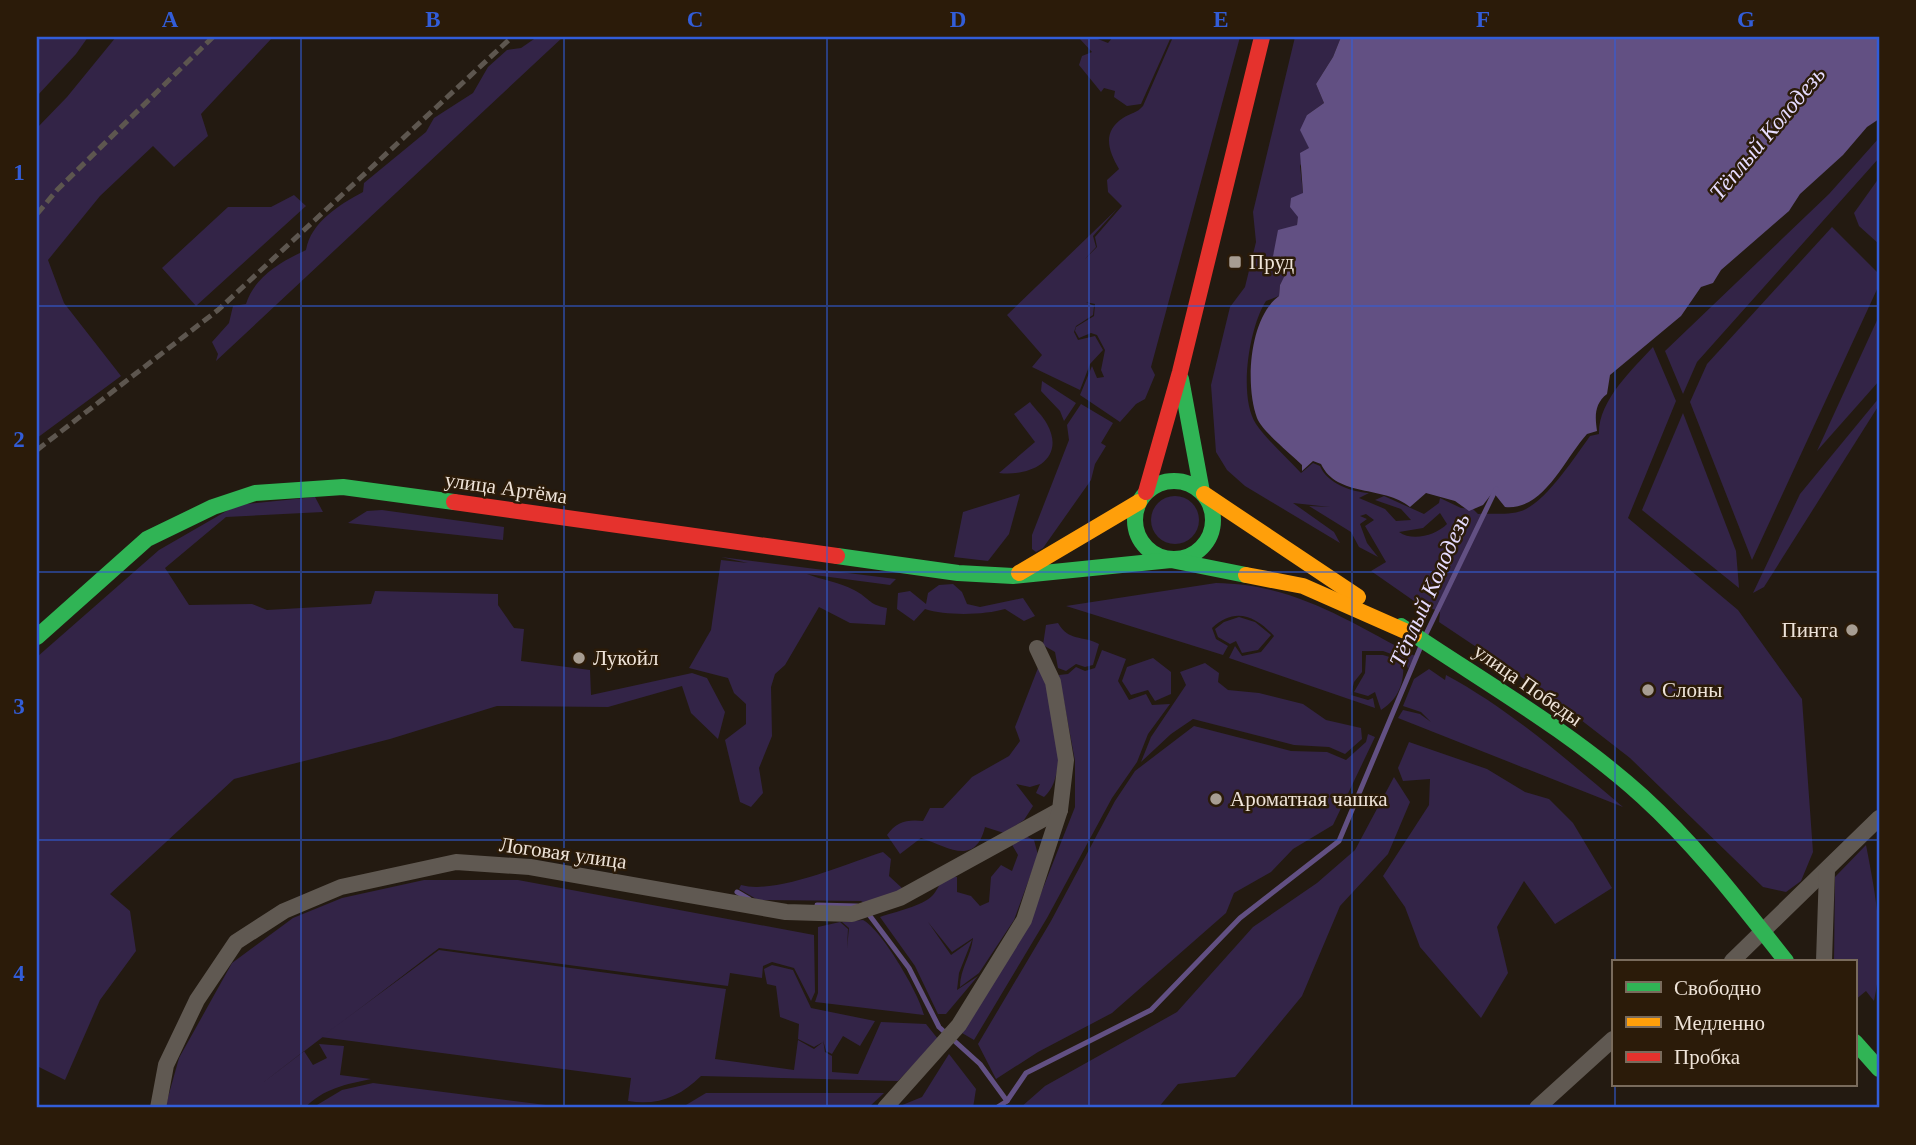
<svg xmlns="http://www.w3.org/2000/svg" width="1916" height="1145" font-family="'Times New Roman',serif">
  <style>
    .green { fill: #332447; fill-rule: evenodd }
    .water { fill: #625083 }
    .lines { fill: none; stroke-linecap: round; stroke-linejoin: round }
    .stream { stroke: #625083; stroke-width: 5 }
    .street { stroke: #605952; stroke-width: 16 }
    .fast { stroke: #30b455; stroke-width: 16 }
    .slow { stroke: #ff9f0a; stroke-width: 16 }
    .jam { stroke: #e5322d; stroke-width: 16 }
    .rail { stroke: #5d564f; stroke-width: 5; stroke-dasharray: 10 5; stroke-linecap: butt }
    .grid { fill: none; stroke: #325dd8; stroke-width: 2; stroke-opacity: 0.55 }
    .poi-dot { fill: #a79d92; stroke: #2b1b09; stroke-width: 2.5 }
    .labels { text-anchor: middle; stroke-width: 5; stroke-linejoin: round; paint-order: stroke }
    .poi-label { font-size: 21px; fill: #eee3d8; stroke: #2b1b09; text-anchor: start }
    .street-label { font-size: 21px; fill: #eee3d8; stroke: #2b1b09 }
    .water-label { font-size: 23px; font-style: italic; fill: #e6dcff; stroke: #2b1b09 }
    .neatline { fill: none; stroke: #325dd8; stroke-width: 2.5 }
    .grid-label { font-size: 23px; text-anchor: middle; font-weight: bold; fill: #325dd8 }
  </style>
  <rect width="100%" height="100%" fill="#231a11"/>
  <g class="green">
    <path d="M 37,37 L 88,37 L 76,54 L 37,96 Z"/>
    <path d="M 116,37 L 282,37 L 272,38 L 201,114 L 208,136 L 174,167 L 153,146 L 100,196 L 48,260 L 64,303 L 121,376 L 37,438 L 37,128 L 67,97 Z"/>
    <path d="M 537,37 L 563,37 L 216,361 L 218,354 L 212,342 L 229,323 L 233,306 L 246,304 C 254,277 282,261 306,250 C 311,222 339,205 363,192 L 364,183 L 426,132 L 434,118 L 473,93 L 488,67 L 507,50 L 521,48 Z"/>
    <path d="M 1065,37 L 1093,37 L 1108,43 L 1113,37 L 1171,37 L 1141,104 L 1127,106 L 1114,97 L 1115,91 L 1104,88 L 1101,92 L 1079,65 L 1082,56 L 1092,52 L 1079,38 Z"/>
    <path d="M 1173,37 L 1240,37 L 1151,367 L 1155,375 L 1145,399 L 1136,404 L 1120,422 L 1080,395 L 1092,366 L 1097,378 L 1104,377 L 1101,370 L 1105,350 L 1097,335 L 1091,333 L 1079,338 L 1075,331 L 1076,327 L 1094,316 L 1095,304 L 1086,302 L 1094,306 L 1093,315 L 1076,326 L 1074,332 L 1078,340 L 1095,336 L 1103,350 L 1090,364 L 1080,390 L 1032,367 L 1042,355 L 1007,315 L 1117,209 L 1093,236 L 1096,247 L 1085,259 L 1097,247 L 1095,237 L 1122,206 L 1108,192 L 1107,180 L 1119,169 C 1108,150 1102,132 1123,118 C 1131,113 1137,113 1143,106 Z"/>
    <path d="M 1295,37 L 1341,37 L 1333,57 L 1316,84 L 1324,103 L 1307,115 L 1309,148 L 1300,166 L 1303,193 L 1297,225 L 1278,238 L 1273,256 L 1288,271 L 1280,285 L 1279,296 L 1266,301 C 1249,327 1238,397 1256,424 C 1268,441 1286,457 1301,473 L 1313,463 L 1320,466 C 1327,483 1351,492 1369,493 L 1359,498 L 1385,509 L 1396,521 L 1411,520 L 1401,509 L 1375,500 L 1384,496 L 1424,514 L 1439,503 L 1440,498 L 1461,508 L 1473,509 L 1478,514 C 1492,513 1513,516 1526,509 C 1548,498 1575,457 1590,436 L 1599,434 C 1598,401 1632,370 1653,347 L 1676,401 L 1628,518 L 1738,610 L 1802,699 L 1813,852 L 1801,881 L 1786,892 L 1763,887 L 1630,758 L 1554,699 L 1439,622 L 1440,612 L 1414,601 L 1371,571 L 1386,562 L 1365,526 L 1374,520 L 1366,514 L 1360,516 L 1367,519 L 1360,524 L 1367,543 L 1378,557 L 1359,547 L 1351,532 L 1309,506 L 1330,507 L 1293,503 L 1334,532 L 1340,543 L 1245,486 L 1227,470 L 1216,452 L 1211,385 L 1230,307 L 1245,287 L 1256,242 L 1253,212 ZM 1440,513 L 1447,524 C 1436,535 1413,542 1399,532 L 1423,528 Z"/>
    <path d="M 1879,138 L 1879,158 L 1697,362 L 1683,394 L 1665,351 L 1829,194 Z"/>
    <path d="M 1879,178 L 1879,244 L 1859,226 L 1854,213 Z"/>
    <path d="M 294,195 L 306,206 L 196,306 L 162,268 L 228,207 L 271,207 Z"/>
    <path d="M 1832,227 L 1879,274 L 1879,285 L 1752,560 L 1690,402 L 1707,364 Z"/>
    <path d="M 1879,316 L 1879,381 L 1817,451 Z"/>
    <path d="M 1042,381 L 1076,403 L 1064,421 L 1060,411 L 1041,391 Z"/>
    <path d="M 1879,398 L 1879,405 L 1764,587 L 1753,593 L 1800,494 Z"/>
    <path d="M 1030,402 C 1035,409 1043,416 1047,424 C 1067,460 1029,477 999,473 L 1035,442 L 1014,414 Z"/>
    <path d="M 1081,404 L 1113,423 L 1101,443 L 1106,446 L 1095,464 L 1091,480 L 1043,548 L 1036,552 L 1032,549 L 1032,535 L 1069,440 L 1067,425 Z"/>
    <path d="M 1683,413 L 1736,551 L 1739,588 L 1642,510 Z"/>
    <path d="M 1020,494 L 1009,534 L 988,561 L 954,557 L 963,512 Z"/>
    <circle cx="1175" cy="520" r="24"/>
    <path d="M 315,497 L 323,512 L 226,517 L 165,568 L 189,605 L 252,604 L 267,610 L 371,604 L 375,591 L 498,594 L 498,605 L 514,628 L 524,629 L 521,661 L 590,670 L 591,695 L 692,673 L 707,678 L 725,712 L 718,739 L 691,713 L 682,686 L 608,707 L 497,706 L 390,739 L 234,779 L 110,894 L 130,911 L 136,951 L 100,1000 L 65,1080 L 37,1066 L 37,657 L 159,550 L 237,505 Z"/>
    <path d="M 382,510 L 504,527 L 503,540 L 348,523 L 367,511 Z"/>
    <path d="M 721,557 L 896,579 L 890,585 L 807,574 C 822,580 839,582 854,590 C 870,598 867,604 887,608 L 885,625 L 850,623 L 819,607 L 785,665 L 775,674 L 771,687 L 772,736 L 759,768 L 763,793 L 751,807 L 740,802 L 725,740 L 746,724 L 746,704 L 734,693 L 728,678 L 689,668 L 711,630 L 721,560 L 748,563 Z"/>
    <path d="M 1216,583 C 1294,584 1348,621 1415,656 L 1408,669 L 1405,659 L 1383,651 L 1362,651 L 1362,672 L 1354,682 L 1351,695 L 1368,700 L 1373,698 L 1375,708 L 1229,658 L 1235,646 L 1242,656 L 1261,652 L 1274,636 C 1255,615 1234,607 1212,628 L 1216,639 L 1228,646 L 1223,655 L 1066,606 Z"/>
    <path d="M 953,584 L 962,592 L 967,604 L 980,607 L 1023,598 L 1035,616 L 1024,621 L 1005,609 C 985,615 946,616 925,609 L 914,621 L 897,609 L 898,593 L 910,591 L 926,604 L 928,593 L 939,585 Z"/>
    <path d="M 1239,617 L 1255,622 L 1271,635 L 1258,650 L 1242,653 L 1236,641 L 1230,644 L 1218,637 L 1215,629 L 1224,622 Z"/>
    <path d="M 1058,623 C 1069,642 1082,635 1099,644 L 1093,665 L 1085,667 L 1076,664 L 1066,671 L 1058,668 L 1055,652 L 1043,645 L 1046,625 Z"/>
    <path d="M 1102,650 L 1126,659 L 1118,681 L 1129,700 L 1146,694 L 1152,705 L 1170,704 L 1148,734 L 1137,762 L 1112,798 L 1047,918 L 974,1040 L 962,1033 L 1030,921 L 1075,807 L 1075,761 L 1059,675 L 1068,674 L 1076,667 L 1085,671 L 1095,668 Z"/>
    <path d="M 1366,655 L 1383,655 L 1403,661 C 1405,681 1399,699 1381,710 L 1375,692 L 1368,696 L 1354,692 L 1365,673 Z"/>
    <path d="M 1153,658 L 1171,672 L 1171,694 L 1155,701 L 1148,690 L 1131,695 L 1122,681 L 1127,667 Z"/>
    <path d="M 1205,663 L 1219,673 L 1218,682 L 1228,690 L 1259,693 L 1303,704 L 1326,720 L 1361,728 L 1362,739 L 1345,754 L 1329,747 L 1294,745 L 1193,719 L 1171,734 L 1141,762 L 1151,737 L 1186,685 L 1180,672 Z"/>
    <path d="M 1038,668 C 1056,696 1071,774 1044,797 L 1036,793 L 1040,784 L 1030,787 L 1016,784 L 1033,806 L 1024,820 L 1004,833 L 985,827 C 975,867 948,847 921,838 L 900,854 L 887,835 C 896,822 907,819 923,821 L 930,808 L 943,808 L 972,777 L 1009,756 L 1020,741 L 1015,727 Z"/>
    <path d="M 1429,669 L 1445,680 L 1446,675 C 1511,710 1567,760 1623,807 L 1398,718 L 1403,710 L 1420,714 L 1431,722 L 1421,712 L 1403,706 L 1414,679 Z"/>
    <path d="M 1194,726 L 1291,751 L 1327,752 L 1346,760 L 1366,742 L 1368,734 L 1375,737 L 1333,825 L 1293,849 L 1271,872 L 1234,893 L 1226,913 L 1112,1013 L 1038,1052 L 996,1079 L 978,1044 L 1051,921 L 1115,801 L 1135,771 Z"/>
    <path d="M 1409,742 L 1487,769 L 1525,792 L 1549,799 L 1573,823 L 1612,888 L 1555,924 L 1524,881 L 1497,927 L 1508,973 L 1481,1018 L 1420,947 L 1405,907 L 1383,876 L 1429,805 L 1430,779 L 1403,781 L 1398,768 Z"/>
    <path d="M 1394,777 L 1410,802 L 1388,854 L 1340,906 L 1302,996 L 1235,1077 L 1178,1084 L 1158,1108 L 1020,1108 L 1045,1086 L 1177,1012 L 1253,927 L 1317,883 L 1355,850 Z"/>
    <path d="M 1023,835 L 1034,840 L 1038,855 L 1014,920 L 979,973 L 960,987 C 960,969 971,956 973,938 L 952,952 L 928,922 L 951,955 L 972,940 L 959,973 L 957,990 L 978,976 L 946,1014 L 938,1014 L 915,966 L 880,917 C 894,912 923,906 933,895 C 941,886 941,873 957,877 L 957,892 L 971,896 L 980,906 L 989,902 L 991,877 L 1001,865 L 1012,871 L 1018,855 L 1011,843 Z"/>
    <path d="M 1866,845 C 1876,896 1886,949 1874,1001 L 1866,991 L 1855,1000 L 1855,961 L 1834,961 L 1835,877 Z"/>
    <path d="M 883,852 L 891,859 L 889,876 L 903,889 L 869,906 L 861,901 L 758,900 L 739,889 L 741,885 C 776,895 847,863 883,852 Z"/>
    <path d="M 424,880 L 518,880 L 814,935 L 815,992 L 811,1001 L 794,968 L 772,962 L 763,966 L 762,978 L 730,973 L 728,986 L 439,948 L 260,1085 L 304,1051 L 313,1065 L 327,1058 L 319,1044 L 344,1046 L 340,1075 L 371,1079 C 347,1084 322,1089 305,1108 L 165,1108 L 179,1058 L 232,963 L 293,918 L 342,898 Z"/>
    <path d="M 863,920 C 881,929 919,993 924,1015 L 815,1002 L 818,993 L 818,927 L 840,922 L 848,929 L 847,948 L 849,928 L 842,922 Z"/>
    <path d="M 439,950 L 726,989 L 715,1059 L 794,1070 L 798,1040 L 814,1049 L 823,1042 L 814,1047 L 798,1039 L 799,1024 L 780,1017 L 776,986 L 767,984 L 764,969 L 772,965 L 793,970 L 811,1008 L 875,1021 L 860,1046 L 843,1036 L 832,1054 L 826,1051 L 823,1040 L 825,1052 L 832,1056 L 832,1072 L 858,1074 L 881,1022 L 926,1024 L 938,1039 L 898,1081 L 701,1076 C 680,1097 657,1106 628,1101 L 631,1078 L 321,1037 Z"/>
    <path d="M 949,1054 L 976,1089 L 973,1108 L 895,1108 L 922,1097 Z"/>
    <path d="M 373,1083 L 570,1108 L 312,1108 L 342,1090 Z"/>
    <path d="M 706,1093 L 884,1093 L 868,1108 L 681,1108 Z"/>
  </g>
  <path class="water" d="M 1341,37 L 1879,37 L 1879,119 L 1867,127 L 1843,155 L 1800,194 L 1789,211 L 1721,270 L 1713,283 L 1701,287 L 1681,316 L 1610,375 L 1607,394 C 1594,404 1595,417 1597,431 L 1587,434 C 1565,458 1544,511 1505,507 L 1493,492 L 1483,505 L 1469,511 L 1455,501 L 1426,493 L 1410,507 C 1384,485 1337,498 1321,464 L 1313,461 L 1302,471 L 1302,465 C 1291,454 1262,431 1257,418 C 1245,385 1249,318 1279,296 L 1280,285 L 1287,271 L 1273,256 L 1278,230 L 1297,225 L 1298,217 L 1290,207 L 1291,198 L 1303,193 L 1300,153 L 1309,148 L 1300,130 L 1307,115 L 1324,103 L 1316,84 L 1333,57 Z"/>
  <g class="lines">
    <g class="stream">
      <path d="M 1426,634 L 1496,489"/>
      <path d="M 737,892 L 749,899"/>
      <path d="M 817,905 L 857,906"/>
      <path d="M 867,912 L 909,968 L 939,1027 L 980,1064 L 1007,1101"/>
      <path d="M 996,1108 L 1007,1101 L 1026,1073 L 1151,1010 L 1240,918 L 1339,841 L 1421,646"/>
    </g>
    <g class="street">
      <path d="M 1732,961 L 1879,818"/>
      <path d="M 1824,961 L 1827,870"/>
      <path d="M 158,1108 L 166,1065 L 197,1000 L 236,942 L 284,911 L 341,887 L 456,862 L 530,867 L 786,912 L 852,914 L 900,898 L 1060,810"/>
      <path d="M 885,1108 L 959,1025 L 1024,920 L 1060,810 L 1066,760 L 1053,682 L 1037,648"/>
      <path d="M 1537,1108 L 1613,1039"/>
    </g>
    <g class="fast">
      <path d="M 1181,379 L 1202,492"/>
      <circle cx="1174" cy="520" r="39"/>
      <path d="M 837,556 L 958,573 L 1013,576 L 1171,560 L 1246,575"/>
      <path d="M 1401,626 C 1482,681 1569,730 1642,796 C 1696,845 1741,904 1786,961"/>
      <path d="M 37,637 L 147,539 L 213,507 L 255,493 L 343,487 L 454,502"/>
      <path d="M 1855,1042 L 1879,1069"/>
    </g>
    <g class="slow">
      <path d="M 1204,494 L 1358,597"/>
      <path d="M 1019,573 L 1139,502"/>
      <path d="M 1246,575 L 1303,586 L 1414,635"/>
    </g>
    <g class="jam">
      <path d="M 1146,492 L 1180,372 L 1262,37"/>
      <path d="M 454,502 L 837,556"/>
    </g>
    <g class="rail">
      <path d="M 37,214 L 57,190 L 213,37"/>
      <path d="M 37,450 L 218,310 L 512,37"/>
    </g>
  </g>
  <path class="grid" d="M 301,37 L 301,1108M 564,37 L 564,1108M 827,37 L 827,1108M 1089,37 L 1089,1108M 1352,37 L 1352,1108M 1615,37 L 1615,961M 37,306 L 1879,306M 37,572 L 1879,572M 37,840 L 1879,840M 1615,1084 L 1615,1108"/>
  <g class="poi-dot">
    <rect x="1228" y="255" width="14" height="14" rx="3.5"/>
    <circle cx="1852" cy="630" r="7"/>
    <circle cx="579" cy="658" r="7"/>
    <circle cx="1648" cy="690" r="7"/>
    <circle cx="1216" cy="799" r="7"/>
  </g>
  <g class="labels">
    <g class="poi-label">
      <text x="1249" y="269">Пруд</text>
      <text x="1838" y="637" text-anchor="end">Пинта</text>
      <text x="593" y="665">Лукойл</text>
      <text x="1662" y="697">Слоны</text>
      <text x="1230" y="806">Ароматная чашка</text>
    </g>
    <g class="street-label">
      <text transform="translate(506 488) rotate(8)" y="7">улица Артёма</text>
      <text transform="translate(1528 685) rotate(35)" y="7">улица Победы</text>
      <text transform="translate(563 853) rotate(8)" y="7">Логовая улица</text>
    </g>
    <g class="water-label">
      <text transform="translate(1767 133) rotate(-50)" y="8">Тёплый Колодезь</text>
      <text transform="translate(1429 590) rotate(-66)" y="8">Тёплый Колодезь</text>
    </g>
  </g>
  <rect width="1916" height="1145" fill="none" stroke="#2b1b09" stroke-width="77"/>
  <rect x="1612" y="960" width="245" height="126" fill="#2b1b09" stroke="#796b5c" stroke-width="2"/>
  <rect x="1626" y="982" width="35" height="10" fill="#30b455" stroke="#796b5c" stroke-width="2"/>
  <text x="1674" y="995" font-size="21" fill="#eee3d8">Свободно</text>
  <rect x="1626" y="1017" width="35" height="10" fill="#ff9f0a" stroke="#796b5c" stroke-width="2"/>
  <text x="1674" y="1030" font-size="21" fill="#eee3d8">Медленно</text>
  <rect x="1626" y="1052" width="35" height="10" fill="#e5322d" stroke="#796b5c" stroke-width="2"/>
  <text x="1674" y="1064" font-size="21" fill="#eee3d8">Пробка</text>
  <rect x="38" y="38" width="1840" height="1068" class="neatline"/>
  <g class="grid-label">
    <text x="170" y="27">A</text>
    <text x="433" y="27">B</text>
    <text x="695" y="27">C</text>
    <text x="958" y="27">D</text>
    <text x="1221" y="27">E</text>
    <text x="1483" y="27">F</text>
    <text x="1746" y="27">G</text>
    <text x="19" y="180">1</text>
    <text x="19" y="447">2</text>
    <text x="19" y="714">3</text>
    <text x="19" y="981">4</text>
  </g>
</svg>
